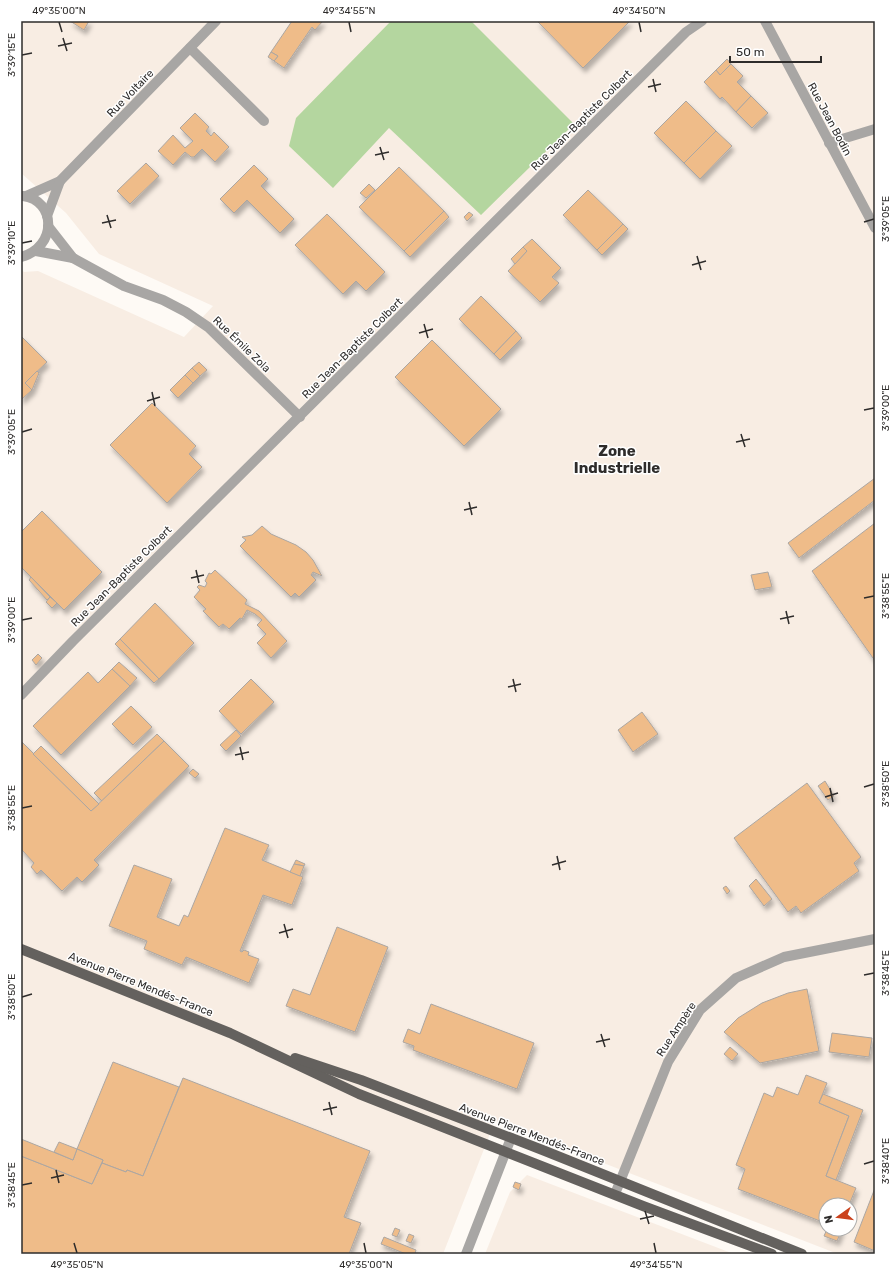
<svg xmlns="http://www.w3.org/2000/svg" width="896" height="1275" font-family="Rubik,sans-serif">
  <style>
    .built { fill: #f8ede3; fill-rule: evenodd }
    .green { fill: #b4d69f }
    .building { fill: #efbc89; stroke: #aba6a2; filter: url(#shadow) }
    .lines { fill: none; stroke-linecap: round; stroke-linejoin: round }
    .minor { stroke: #a8a6a4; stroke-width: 10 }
    .major { stroke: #64615e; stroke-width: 10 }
    .ticks { fill: none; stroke: #2e2c2b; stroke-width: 1.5 }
    .labels { text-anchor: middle; stroke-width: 3; stroke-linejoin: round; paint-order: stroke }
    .street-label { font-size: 11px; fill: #2e2c2b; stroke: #fff }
    .district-label { font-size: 15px; font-weight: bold; fill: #2e2c2b; stroke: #fff }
    .neatline { fill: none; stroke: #2e2c2b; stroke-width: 1.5 }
    .ticks-label { font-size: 10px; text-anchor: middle; fill: #2e2c2b }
  </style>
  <defs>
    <filter id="shadow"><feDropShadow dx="2.5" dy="4.5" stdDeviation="2" flood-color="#0004"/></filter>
  </defs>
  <rect width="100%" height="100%" fill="#fefaf5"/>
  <g class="built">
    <path d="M 21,21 L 875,21 L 875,1254 L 838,1254 L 495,1121 L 443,1254 L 21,1254 L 21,269 L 24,272 L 38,271 L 184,337 L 213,306 L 99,254 L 66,213 L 21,173 ZM 826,1205 L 850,1205 L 850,1229 L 826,1229 Z"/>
    <path d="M 527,1175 L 734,1254 L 485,1254 L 510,1192 Z"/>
  </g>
  <path class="green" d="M 391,21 L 471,21 L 574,124 L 481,215 L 389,128 L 333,188 L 289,146 L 296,118 Z"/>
  <g class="building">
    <path d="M 70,21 L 89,21 L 84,30 Z"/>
    <path d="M 292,21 L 323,21 L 315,30 L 312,27 L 284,68 L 274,61 L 278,56 L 271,52 Z"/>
    <path d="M 537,21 L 630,21 L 583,68 Z"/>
    <path d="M 271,52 L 278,56 L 274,61 L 268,57 Z"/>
    <path d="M 727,59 L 731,64 L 720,75 L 716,70 Z"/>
    <path d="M 731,64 L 743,76 L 737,82 L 751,96 L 736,112 L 722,97 L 720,99 L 704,82 L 716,70 L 720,75 Z"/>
    <path d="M 751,96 L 768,113 L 752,128 L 736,112 Z"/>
    <path d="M 686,101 L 716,131 L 684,163 L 654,133 Z"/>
    <path d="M 195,113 L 209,127 L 206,131 L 211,136 L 214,132 L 229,147 L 215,162 L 202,149 L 194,157 L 191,157 L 185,152 L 173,165 L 158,151 L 173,135 L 185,148 L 193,141 L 180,128 Z"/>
    <path d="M 716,131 L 732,146 L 700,179 L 684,163 Z"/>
    <path d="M 146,163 L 159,176 L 130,204 L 117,191 Z"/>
    <path d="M 254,165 L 268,179 L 261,186 L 294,219 L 280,233 L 247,200 L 234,213 L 220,199 Z"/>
    <path d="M 399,167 L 444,211 L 404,251 L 359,207 Z"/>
    <path d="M 369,184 L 375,190 L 366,198 L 360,193 Z"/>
    <path d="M 588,190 L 623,224 L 597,250 L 563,215 Z"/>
    <path d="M 444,211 L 449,217 L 410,257 L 404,251 Z"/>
    <path d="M 469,212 L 473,215 L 467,221 L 464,217 Z"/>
    <path d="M 327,214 L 385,272 L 366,291 L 356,281 L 343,294 L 295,245 Z"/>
    <path d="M 623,224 L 628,229 L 602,255 L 597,250 Z"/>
    <path d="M 532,239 L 561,268 L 552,277 L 559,283 L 540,302 L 508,271 L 527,251 L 523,247 Z"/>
    <path d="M 523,247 L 527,251 L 515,264 L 511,259 Z"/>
    <path d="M 481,296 L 516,331 L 494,354 L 459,319 Z"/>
    <path d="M 516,331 L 522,338 L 500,360 L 494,354 Z"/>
    <path d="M 21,336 L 47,362 L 25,383 L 32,390 L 21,400 Z"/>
    <path d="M 432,340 L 501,409 L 464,446 L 395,377 Z"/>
    <path d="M 199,362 L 207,370 L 200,376 L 192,368 Z"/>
    <path d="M 192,368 L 200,376 L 193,383 L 185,375 Z"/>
    <path d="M 37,371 L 39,373 L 32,390 L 25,383 Z"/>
    <path d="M 185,375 L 193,383 L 178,398 L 170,390 Z"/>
    <path d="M 152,403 L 196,446 L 189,454 L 202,467 L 167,503 L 110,445 Z"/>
    <path d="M 875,478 L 875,500 L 799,558 L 788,543 Z"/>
    <path d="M 42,511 L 102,572 L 64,610 L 21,567 L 21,532 Z"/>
    <path d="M 875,523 L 875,661 L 812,571 Z"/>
    <path d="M 262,526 L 271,534 L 296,545 L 306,552 L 313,560 L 322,576 L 313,572 L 311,575 L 316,580 L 299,597 L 295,593 L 291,597 L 240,546 L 246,540 L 242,537 L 252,535 Z"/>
    <path d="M 215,570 L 247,600 L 245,604 L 259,611 L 287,641 L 271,658 L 257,643 L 266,634 L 257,625 L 262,620 L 255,614 L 247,610 L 242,619 L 240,618 L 229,629 L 223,624 L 219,627 L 203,611 L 206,609 L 194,597 L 200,590 L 197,587 L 199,585 L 205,587 L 207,583 L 205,581 L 209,573 L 211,574 Z"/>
    <path d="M 768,572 L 772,587 L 755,590 L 751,575 Z"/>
    <path d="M 31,577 L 50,597 L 47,600 L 29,580 Z"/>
    <path d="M 50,597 L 57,603 L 52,608 L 46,602 Z"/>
    <path d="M 155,603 L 194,643 L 159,679 L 120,639 Z"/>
    <path d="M 120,639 L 159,679 L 154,683 L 115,644 Z"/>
    <path d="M 38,654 L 42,658 L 36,665 L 32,660 Z"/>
    <path d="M 119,662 L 137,678 L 130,686 L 112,669 Z"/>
    <path d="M 112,669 L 130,686 L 61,755 L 33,726 L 88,672 L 98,683 Z"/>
    <path d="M 251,679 L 274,702 L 241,734 L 219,711 Z"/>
    <path d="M 131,706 L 152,727 L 133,745 L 112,724 Z"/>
    <path d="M 642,712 L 658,734 L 633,752 L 618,730 Z"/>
    <path d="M 236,730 L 241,736 L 226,751 L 220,745 Z"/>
    <path d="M 157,734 L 164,741 L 102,801 L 94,793 Z"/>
    <path d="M 164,741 L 189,766 L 94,860 L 99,865 L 82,882 L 77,877 L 62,891 L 41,870 L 37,874 L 31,867 L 34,863 L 21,849 L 22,742 L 91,811 Z"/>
    <path d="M 41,746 L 99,804 L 91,811 L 33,754 Z"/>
    <path d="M 193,769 L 199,774 L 195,778 L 189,773 Z"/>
    <path d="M 825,781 L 834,796 L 828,800 L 818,786 Z"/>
    <path d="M 807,783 L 861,857 L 854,863 L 859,871 L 801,913 L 796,906 L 788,912 L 734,838 Z"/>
    <path d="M 225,828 L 269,845 L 262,860 L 303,877 L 292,905 L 263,895 L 240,951 L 242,952 L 244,950 L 249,952 L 248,955 L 259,959 L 249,983 L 186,957 L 182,965 L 144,949 L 147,941 L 109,926 L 134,865 L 172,879 L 157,917 L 179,926 L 184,915 L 188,917 Z"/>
    <path d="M 296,860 L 305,864 L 304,866 L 294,864 Z"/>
    <path d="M 294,864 L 304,866 L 300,876 L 290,872 Z"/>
    <path d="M 756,879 L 772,899 L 764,906 L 749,886 Z"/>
    <path d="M 726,886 L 730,891 L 727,894 L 723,888 Z"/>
    <path d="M 337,927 L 388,947 L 355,1032 L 286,1006 L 293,989 L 310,995 Z"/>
    <path d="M 807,989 L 819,1051 L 760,1063 L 724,1032 L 738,1018 L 762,1003 L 788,993 Z"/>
    <path d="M 431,1004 L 534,1043 L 517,1089 L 413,1050 L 414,1046 L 403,1042 L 408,1029 L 420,1034 Z"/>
    <path d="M 832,1033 L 872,1038 L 869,1057 L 829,1052 Z"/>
    <path d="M 730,1047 L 738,1054 L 732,1061 L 724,1054 Z"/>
    <path d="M 113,1062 L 179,1087 L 143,1176 L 127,1170 L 126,1172 L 102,1163 L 103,1160 L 77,1149 Z"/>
    <path d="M 806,1075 L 827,1083 L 819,1103 L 849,1116 L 826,1176 L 856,1188 L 849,1205 L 837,1205 L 827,1201 L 820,1221 L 738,1189 L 745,1169 L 736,1165 L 764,1093 L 773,1097 L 777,1087 L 798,1095 Z"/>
    <path d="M 183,1078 L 370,1151 L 344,1217 L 361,1223 L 349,1254 L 21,1254 L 21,1156 L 92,1184 L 102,1163 L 126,1172 L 127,1170 L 143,1176 Z"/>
    <path d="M 823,1094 L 863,1110 L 836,1180 L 826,1176 L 849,1116 L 819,1103 Z"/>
    <path d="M 21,1139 L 73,1160 L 77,1149 L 103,1160 L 92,1184 L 21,1156 Z"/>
    <path d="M 59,1142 L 77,1149 L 73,1160 L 54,1152 Z"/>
    <path d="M 515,1182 L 521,1184 L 519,1190 L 513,1187 Z"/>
    <path d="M 875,1188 L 875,1251 L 854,1242 Z"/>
    <path d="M 395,1228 L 400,1230 L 397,1237 L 392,1235 Z"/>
    <path d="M 827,1229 L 842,1229 L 837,1241 L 824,1236 Z"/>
    <path d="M 409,1234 L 414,1236 L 411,1243 L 406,1241 Z"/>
    <path d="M 384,1237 L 416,1250 L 415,1254 L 406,1254 L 381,1244 Z"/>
  </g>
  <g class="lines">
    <g class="minor">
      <path d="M 765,21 L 875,228"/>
      <path d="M 190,48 L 264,121"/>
      <path d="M 829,143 L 875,129"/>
      <path d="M 26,196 L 60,181 L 216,21"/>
      <path d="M 47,216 L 60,181"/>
      <path d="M 48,226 L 73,258 L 124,286 L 163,300 L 186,312 L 208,327 L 300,417"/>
      <path d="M 36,251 L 73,258"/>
      <path d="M 21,257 C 58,247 56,200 23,196"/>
      <path d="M 21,695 L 73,641 L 686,32 L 702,21"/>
      <path d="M 615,1194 L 668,1062 L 700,1010 L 736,978 L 784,957 L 875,939"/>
      <path d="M 466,1254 L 511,1138"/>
    </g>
    <g class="major">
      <path d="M 21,949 L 230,1033 L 359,1094 L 643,1206 L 772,1254"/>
      <path d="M 295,1058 L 361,1080 L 545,1151 L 802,1254"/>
    </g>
  </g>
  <path class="ticks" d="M 59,22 L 62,32M 349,22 L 351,32M 639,22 L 641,32M 63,38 L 67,51M 58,46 L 72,43M 22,55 L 32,53M 653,79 L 656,92M 648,87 L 661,84M 380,147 L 384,160M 375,155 L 389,152M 107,215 L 111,228M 864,222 L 874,219M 102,223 L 116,220M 22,243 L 32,241M 697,256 L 701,270M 692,265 L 706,261M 424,324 L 428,338M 419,333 L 433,329M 152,392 L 155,406M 147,401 L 160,397M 864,410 L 874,408M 22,432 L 32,429M 741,434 L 745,447M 736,442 L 750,439M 469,502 L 472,515M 464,510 L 477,507M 196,570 L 199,583M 191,578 L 204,575M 864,598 L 874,596M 786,611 L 789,624M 780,619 L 794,616M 22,620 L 32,618M 513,679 L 516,692M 508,687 L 521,684M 240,747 L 243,760M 235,755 L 249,752M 864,787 L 874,784M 830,788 L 833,802M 825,797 L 838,793M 22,808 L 32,806M 557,856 L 560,870M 552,865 L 566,861M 284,924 L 288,938M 279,933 L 293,929M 864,975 L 874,973M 22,997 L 32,994M 601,1034 L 605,1047M 596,1042 L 610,1039M 329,1102 L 332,1115M 323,1110 L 337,1107M 864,1164 L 874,1161M 56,1170 L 59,1183M 51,1178 L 64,1175M 22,1185 L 32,1183M 645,1211 L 649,1224M 640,1219 L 654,1216M 74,1243 L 77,1253M 364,1243 L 366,1253M 654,1243 L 656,1253"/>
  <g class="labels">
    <g class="street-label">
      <text transform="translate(130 93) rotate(-46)" y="4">Rue Voltaire</text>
      <text transform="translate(830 119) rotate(62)" y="4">Rue Jean Bodin</text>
      <text transform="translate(581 120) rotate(-45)" y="4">Rue Jean-Baptiste Colbert</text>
      <text transform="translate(242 344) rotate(44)" y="4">Rue Émile Zola</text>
      <text transform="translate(352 348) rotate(-45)" y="4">Rue Jean-Baptiste Colbert</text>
      <text transform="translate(121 576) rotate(-45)" y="4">Rue Jean-Baptiste Colbert</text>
      <text transform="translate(141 984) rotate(22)" y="4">Avenue Pierre Mendés-France</text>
      <text transform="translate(676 1029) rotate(-57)" y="4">Rue Ampère</text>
      <text transform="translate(532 1134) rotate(21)" y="4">Avenue Pierre Mendés-France</text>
    </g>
    <g class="district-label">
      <text x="617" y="456">Zone<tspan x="617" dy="17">Industrielle</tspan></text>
    </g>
  </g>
  <rect width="896" height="1275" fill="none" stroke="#ffffff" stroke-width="44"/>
  <g transform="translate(838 1217) rotate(256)"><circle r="19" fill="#ffffff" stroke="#ababaa"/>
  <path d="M0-3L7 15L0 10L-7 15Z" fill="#cb421d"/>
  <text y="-6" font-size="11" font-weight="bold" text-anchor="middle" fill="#2e2c2b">N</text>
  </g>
  <path d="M730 56v6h91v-6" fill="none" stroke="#2e2c2b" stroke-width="2"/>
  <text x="736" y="56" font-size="12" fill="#2e2c2b" stroke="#ffffff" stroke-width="3" paint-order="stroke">50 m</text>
  <rect x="22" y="22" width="852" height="1231" class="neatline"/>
  <g class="ticks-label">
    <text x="59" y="14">49°35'00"N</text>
    <text x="349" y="14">49°34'55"N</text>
    <text x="639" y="14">49°34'50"N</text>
    <text transform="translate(11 55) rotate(-90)" y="4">3°39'15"E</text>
    <text transform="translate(885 219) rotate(-90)" y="4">3°39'05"E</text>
    <text transform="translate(11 243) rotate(-90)" y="4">3°39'10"E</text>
    <text transform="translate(885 408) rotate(-90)" y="4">3°39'00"E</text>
    <text transform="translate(11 432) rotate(-90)" y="4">3°39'05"E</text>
    <text transform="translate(885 596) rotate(-90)" y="4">3°38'55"E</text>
    <text transform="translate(11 620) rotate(-90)" y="4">3°39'00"E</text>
    <text transform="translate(885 784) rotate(-90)" y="4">3°38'50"E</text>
    <text transform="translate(11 808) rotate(-90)" y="4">3°38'55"E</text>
    <text transform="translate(885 973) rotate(-90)" y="4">3°38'45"E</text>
    <text transform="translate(11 997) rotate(-90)" y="4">3°38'50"E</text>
    <text transform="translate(885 1161) rotate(-90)" y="4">3°38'40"E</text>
    <text transform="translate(11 1185) rotate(-90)" y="4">3°38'45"E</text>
    <text x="77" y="1268">49°35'05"N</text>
    <text x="366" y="1268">49°35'00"N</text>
    <text x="656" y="1268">49°34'55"N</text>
  </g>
</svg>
